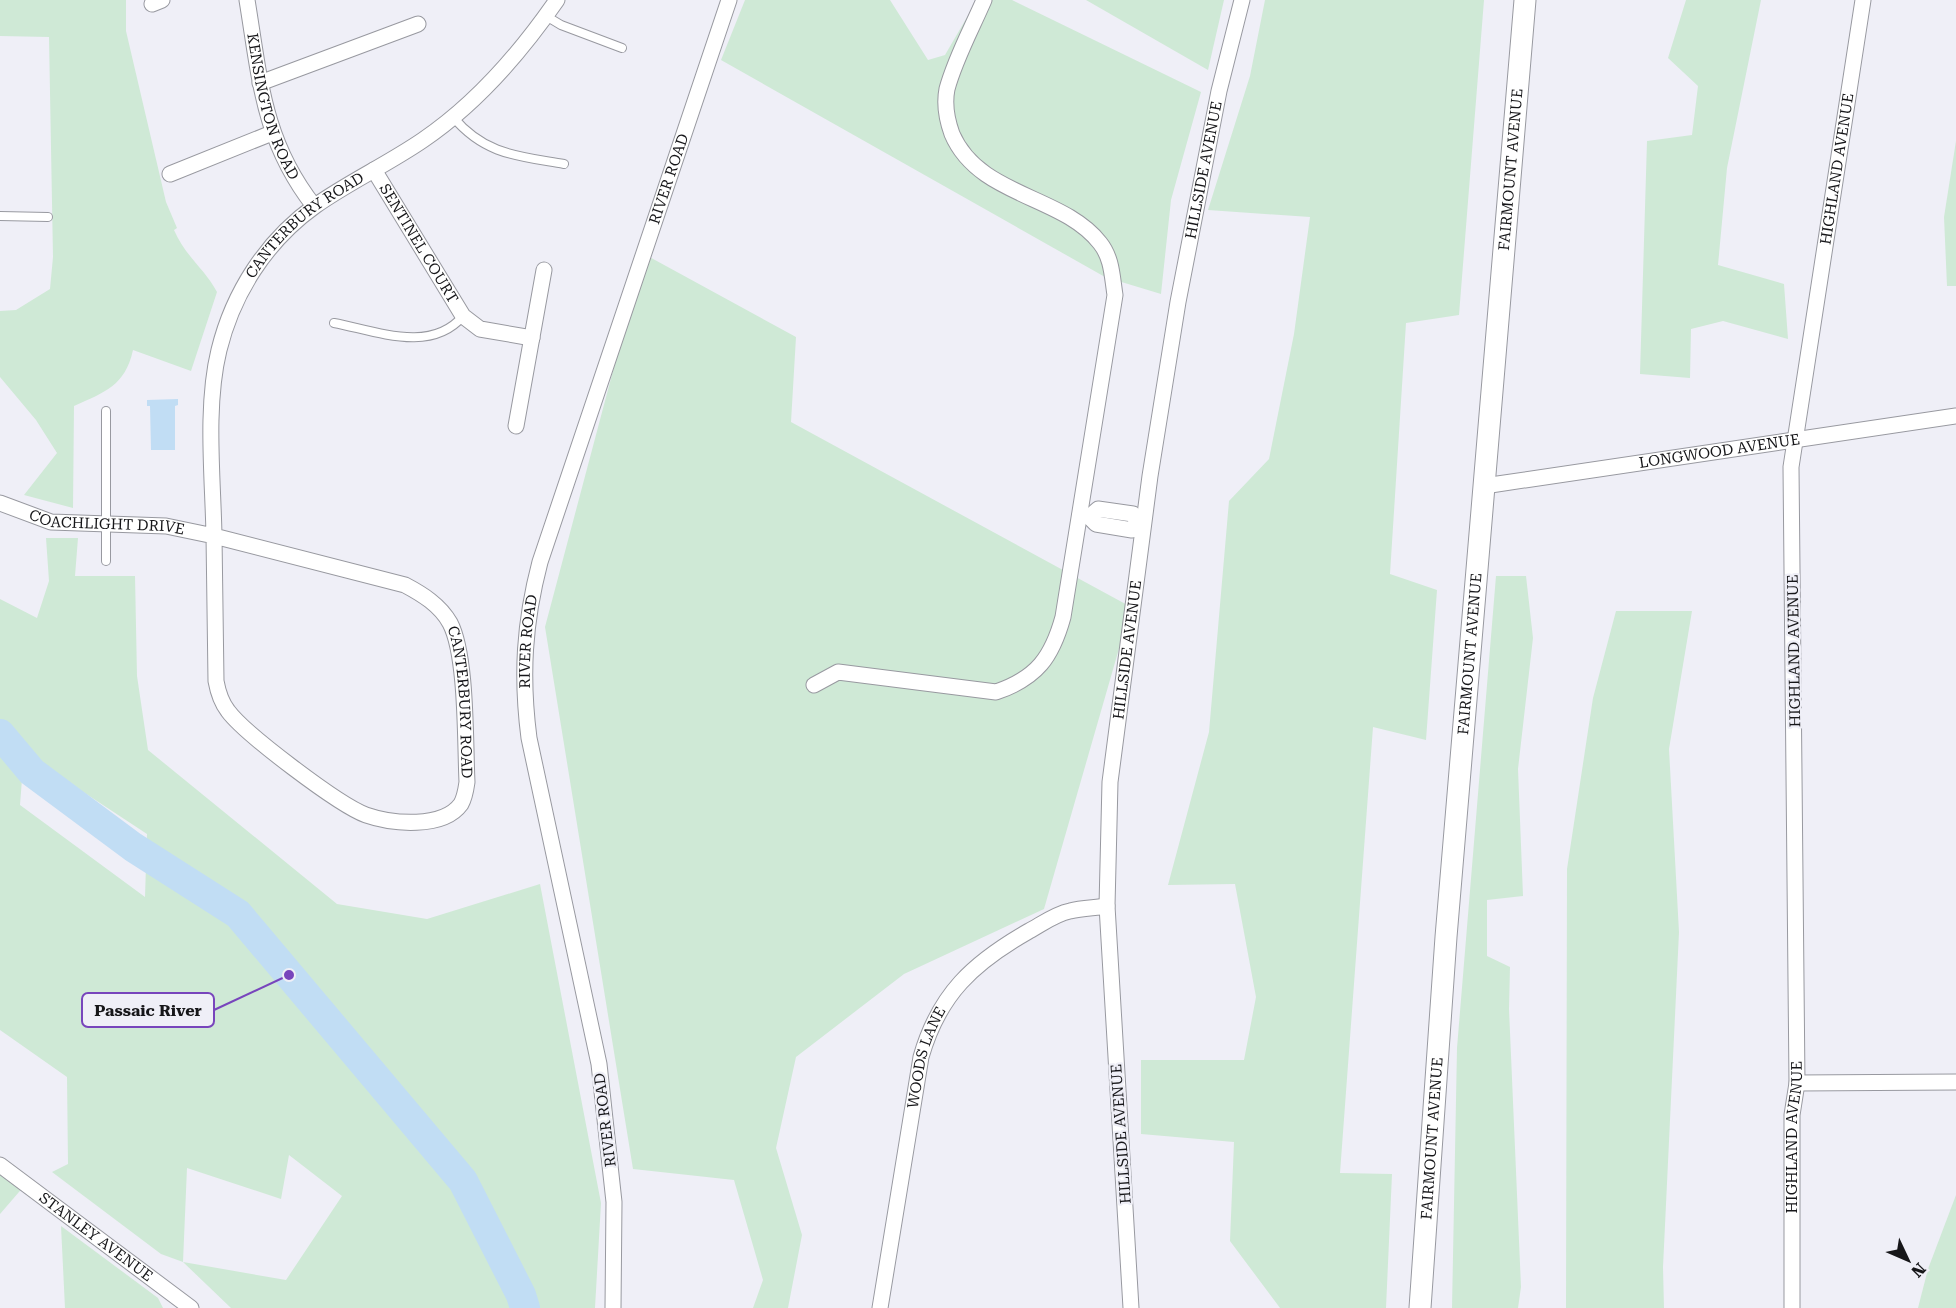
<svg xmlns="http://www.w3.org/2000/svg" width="1956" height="1308" font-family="'Roboto Serif',serif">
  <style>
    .green { fill: #cfe9d6; fill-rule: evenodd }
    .water { fill: #c1ddf4 }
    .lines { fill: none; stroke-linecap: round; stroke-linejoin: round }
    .river { stroke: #c1ddf4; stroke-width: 30 }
    .lane-casing { stroke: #9899a0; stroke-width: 10 }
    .street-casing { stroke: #9899a0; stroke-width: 17 }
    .secondary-casing { stroke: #9899a0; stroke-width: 23 }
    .lane { stroke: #fff; stroke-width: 8 }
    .street { stroke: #fff; stroke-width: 15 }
    .secondary { stroke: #fff; stroke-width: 21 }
    .labels { text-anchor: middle; stroke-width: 4.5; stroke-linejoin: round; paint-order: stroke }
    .street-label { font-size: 15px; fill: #161619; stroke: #efeff7 }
    .leader { fill: none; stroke: #7845bc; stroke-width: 2 }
    .callout-dot { fill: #7845bc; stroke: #efeff7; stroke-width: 2 }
    .callout { fill: #efeff7; stroke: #7845bc; stroke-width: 2 }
    .callout-label { font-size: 16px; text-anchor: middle; font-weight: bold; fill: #161619 }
  </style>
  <rect width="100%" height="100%" fill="#efeff7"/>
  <g class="green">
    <path d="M 0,0 L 126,0 L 126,31 L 166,202 L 177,228 L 174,230 C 185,256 204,268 217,292 L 191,371 L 133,350 C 125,386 105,392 74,406 L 73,508 L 24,495 L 57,453 L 36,420 L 0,377 L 0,311 L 16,310 L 50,289 L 53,257 L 49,37 L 0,36 Z"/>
    <path d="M 745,0 L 890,0 L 928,60 L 945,55 L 977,0 L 1012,0 L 1201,92 L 1171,200 L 1161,294 L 1105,277 L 721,60 Z"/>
    <path d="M 1086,0 L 1224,0 L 1208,70 Z"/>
    <path d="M 1265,0 L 1484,0 L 1459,315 L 1406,323 L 1390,574 L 1437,590 L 1426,740 L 1373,727 L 1340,1173 L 1392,1174 L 1386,1308 L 1280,1308 L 1230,1241 L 1234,1142 L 1141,1134 L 1141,1060 L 1244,1060 L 1256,997 L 1235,884 L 1168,885 L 1209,732 L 1229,501 L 1269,459 L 1294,334 L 1310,217 L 1208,210 L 1250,76 Z"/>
    <path d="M 1686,0 L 1761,0 L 1727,168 L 1718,265 L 1784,284 L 1788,339 L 1723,321 L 1691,329 L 1690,378 L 1640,374 L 1647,141 L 1692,135 L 1698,86 L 1668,58 Z"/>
    <path d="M 1956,141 L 1956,286 L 1947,286 L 1944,217 Z"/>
    <path d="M 644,254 L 796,337 L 791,422 L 1131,607 L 1044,909 L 904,974 L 796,1057 L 776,1148 L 802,1235 L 788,1308 L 753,1308 L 763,1280 L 734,1180 L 633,1169 L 545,627 Z"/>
    <path d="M 46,538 L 78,538 L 75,576 L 135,576 L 137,676 L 148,750 L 337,904 L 427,919 L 540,884 L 601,1203 L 595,1308 L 231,1308 L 183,1262 L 161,1254 L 52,1172 L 68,1164 L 67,1077 L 0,1030 L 0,599 L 37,618 L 49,581 ZM 24,753 L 147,834 L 145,897 L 20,805 ZM 289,1155 L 342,1196 L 286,1280 L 183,1262 L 187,1168 L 281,1199 Z"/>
    <path d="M 1496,576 L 1526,576 L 1533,638 L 1518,769 L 1523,896 L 1487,900 L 1487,956 L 1510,967 L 1509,1009 L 1521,1287 L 1518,1308 L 1452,1308 L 1457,1048 Z"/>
    <path d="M 1616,611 L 1692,611 L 1669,749 L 1679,932 L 1663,1267 L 1664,1308 L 1566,1308 L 1567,869 L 1593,698 Z"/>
    <path d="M 0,1166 L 25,1185 L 0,1214 Z"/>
    <path d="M 1956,1195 L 1956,1308 L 1918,1308 L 1928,1269 Z"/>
    <path d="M 61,1226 L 158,1298 L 163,1308 L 65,1308 Z"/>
  </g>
  <path class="water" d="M 178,399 L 178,405 L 175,406 L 175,450 L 151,450 L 150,406 L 147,406 L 147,400 Z"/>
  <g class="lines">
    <path class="river" d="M 0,734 L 32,772 L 133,847 L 238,914 L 463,1181 L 521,1295 L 525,1308"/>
    <defs>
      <g id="lane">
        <path d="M 546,16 L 561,25 L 622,48"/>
        <path d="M 453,117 C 485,155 518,156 564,164"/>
        <path d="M 0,216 L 48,217"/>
        <path d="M 334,323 C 376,331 431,354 463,316"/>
        <path d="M 106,411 L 106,561"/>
      </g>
      <g id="street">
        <path id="s1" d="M 247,0 C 260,79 263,141 314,206"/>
        <path d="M 152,4 L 162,0"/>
        <path d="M 260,83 L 418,24"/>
        <path id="s2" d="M 374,170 L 463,316 L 480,329 L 532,338"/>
        <path d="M 170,174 L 272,133"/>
        <path d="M 516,426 L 544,270"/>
        <path id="s3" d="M 1484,486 L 1956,416"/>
        <path id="s4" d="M 0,503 L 51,522 L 166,526 L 214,536 L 405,585 C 422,594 440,605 450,623 C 467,655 465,742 467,782 C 466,789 465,797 461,804 C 443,829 392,824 366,815 C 339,805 245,734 228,711 C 221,702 218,692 216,681 L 214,536 C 213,478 205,407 219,350 C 233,293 266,241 315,206 C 349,182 388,164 423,140 C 476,104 521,52 557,0"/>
        <path d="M 1080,515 L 1089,517 L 1096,524 L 1132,530 L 1137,523"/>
        <path d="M 1089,517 L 1098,509 L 1133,514 L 1137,523"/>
        <path d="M 814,685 L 838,672 L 996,692 C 1037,678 1052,657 1063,617 L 1115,295 C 1112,276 1112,258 1100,243 C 1063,195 979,197 952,134 C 947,120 944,104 947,89 C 955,59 972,28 984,0"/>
        <path d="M 1797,1083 L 1956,1082"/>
        <path id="s5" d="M 0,1165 L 191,1308"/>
        <path id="s6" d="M 613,1308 L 614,1202 L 599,1064 L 529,738 C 521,676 524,623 540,562 L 729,0"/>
        <path id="s7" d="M 880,1308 L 921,1057 C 939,994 973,963 1029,931 C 1042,924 1055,914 1070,911 C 1082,908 1095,908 1107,906"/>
        <path id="s8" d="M 1131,1308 L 1107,906 L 1110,782 L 1150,476 L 1178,302 L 1219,91 L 1242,0"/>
        <path id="s9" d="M 1792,1308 L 1792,1115 L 1797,1083 L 1791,467 L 1863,0"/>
      </g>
      <g id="secondary">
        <path id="s10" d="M 1420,1308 L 1446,937 L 1525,0"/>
      </g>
    </defs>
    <use href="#lane" class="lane-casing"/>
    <use href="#street" class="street-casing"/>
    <use href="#secondary" class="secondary-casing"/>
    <use href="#lane" class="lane"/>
    <use href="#street" class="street"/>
    <use href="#secondary" class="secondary"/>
  </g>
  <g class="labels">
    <g class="street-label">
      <text dy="5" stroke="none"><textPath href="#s1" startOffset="110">KENSINGTON ROAD</textPath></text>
      <text dy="5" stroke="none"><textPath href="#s9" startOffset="1143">HIGHLAND AVENUE</textPath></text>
      <text dy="5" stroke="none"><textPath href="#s8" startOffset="1146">HILLSIDE AVENUE</textPath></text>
      <text dy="5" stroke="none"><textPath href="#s10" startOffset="1142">FAIRMOUNT AVENUE</textPath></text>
      <text dy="5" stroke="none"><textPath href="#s6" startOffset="1160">RIVER ROAD</textPath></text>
      <text dy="5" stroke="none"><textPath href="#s4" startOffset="1454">CANTERBURY ROAD</textPath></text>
      <text dy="5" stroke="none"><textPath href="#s2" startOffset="86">SENTINEL COURT</textPath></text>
      <text dy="5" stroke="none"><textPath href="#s3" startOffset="238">LONGWOOD AVENUE</textPath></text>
      <text dy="5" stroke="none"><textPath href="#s4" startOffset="110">COACHLIGHT DRIVE</textPath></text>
      <text dy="5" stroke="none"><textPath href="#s6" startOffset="675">RIVER ROAD</textPath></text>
      <text dy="5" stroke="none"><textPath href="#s8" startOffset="660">HILLSIDE AVENUE</textPath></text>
      <text transform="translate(1794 651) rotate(-91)" y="5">HIGHLAND AVENUE</text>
      <text dy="5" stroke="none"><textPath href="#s10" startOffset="656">FAIRMOUNT AVENUE</textPath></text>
      <text dy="5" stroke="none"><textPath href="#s4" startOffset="556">CANTERBURY ROAD</textPath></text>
      <text dy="5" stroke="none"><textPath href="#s7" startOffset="255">WOODS LANE</textPath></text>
      <text transform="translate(605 1120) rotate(-97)" y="5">RIVER ROAD</text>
      <text transform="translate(1121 1134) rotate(-94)" y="5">HILLSIDE AVENUE</text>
      <text dy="5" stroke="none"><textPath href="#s9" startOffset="171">HIGHLAND AVENUE</textPath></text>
      <text dy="5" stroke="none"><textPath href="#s10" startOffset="170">FAIRMOUNT AVENUE</textPath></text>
      <text dy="5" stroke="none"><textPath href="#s5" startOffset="120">STANLEY AVENUE</textPath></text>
    </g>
  </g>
  <path class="leader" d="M289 975L214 1010"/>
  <circle class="callout-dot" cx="289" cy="975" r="6"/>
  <rect class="callout" x="82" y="993" width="132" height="34" rx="6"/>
  <g class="callout-label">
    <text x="148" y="1016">Passaic River</text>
  </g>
  <g transform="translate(1908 1260) rotate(134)" stroke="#efeff7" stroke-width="4.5" paint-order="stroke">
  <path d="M0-4.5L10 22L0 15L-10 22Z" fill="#161619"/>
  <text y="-9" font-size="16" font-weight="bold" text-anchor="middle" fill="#161619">N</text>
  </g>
</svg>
